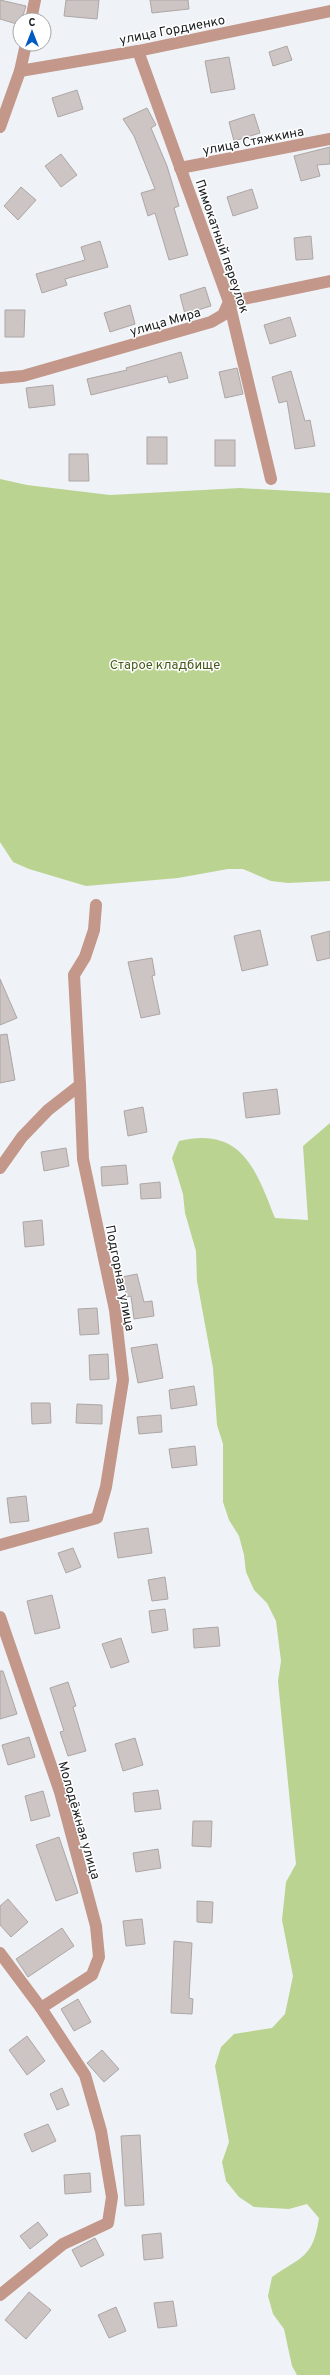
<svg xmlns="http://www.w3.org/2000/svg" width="330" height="2375" font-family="Overpass,sans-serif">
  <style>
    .green { fill: #bad390 }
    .building { fill: #ccc5c4; stroke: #ada6a5 }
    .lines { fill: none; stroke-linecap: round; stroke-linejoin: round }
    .minor { stroke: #c39789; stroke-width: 12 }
    .labels { text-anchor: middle; stroke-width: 3; stroke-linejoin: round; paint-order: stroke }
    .street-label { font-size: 13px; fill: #1b1d1e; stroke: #fff }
    .park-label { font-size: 13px; fill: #465a19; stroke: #fff }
  </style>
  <rect width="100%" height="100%" fill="#eff3f8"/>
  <g class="green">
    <path d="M 0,479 L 27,485 L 110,495 L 240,488 L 330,493 L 330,881 L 288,883 L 271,881 L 243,869 L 228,869 L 178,878 L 86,886 L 29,869 L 13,862 L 0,842 Z"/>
    <path d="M 330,1123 L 330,2375 L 297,2375 L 292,2366 L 284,2329 L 273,2314 L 268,2296 L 272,2277 C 302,2256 313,2258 319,2218 L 307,2204 L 289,2209 L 254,2207 L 239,2197 L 226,2181 L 222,2162 L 229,2142 L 215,2066 L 221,2047 L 234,2034 L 272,2028 L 285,2014 L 293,1976 L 282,1920 L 286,1882 L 296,1864 L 278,1681 L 281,1661 L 276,1621 L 267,1603 L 254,1590 L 246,1572 L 244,1555 L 239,1536 L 229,1520 L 223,1502 L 223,1444 L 217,1425 L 213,1368 L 197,1281 L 196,1251 L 185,1213 L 183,1194 L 172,1158 L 179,1141 C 242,1126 256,1170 275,1218 L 308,1220 L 303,1146 Z"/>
  </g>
  <g class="building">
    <path d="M 0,0 L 26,6 L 20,25 L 0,19 Z"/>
    <path d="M 66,0 L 99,0 L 97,19 L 64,16 Z"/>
    <path d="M 150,0 L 188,0 L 189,9 L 152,13 Z"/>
    <path d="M 287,46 L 292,60 L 273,66 L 269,52 Z"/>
    <path d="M 229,57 L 235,89 L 211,93 L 205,61 Z"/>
    <path d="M 77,90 L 83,109 L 58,117 L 52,98 Z"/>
    <path d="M 147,108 L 156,125 L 151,128 L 167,166 L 179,206 L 174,208 L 188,255 L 169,260 L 155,213 L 148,216 L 141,193 L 155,189 L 134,136 L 123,119 Z"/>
    <path d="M 254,114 L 260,133 L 234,141 L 229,122 Z"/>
    <path d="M 330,147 L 330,164 L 317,165 L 320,176 L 301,181 L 294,156 Z"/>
    <path d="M 61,154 L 77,175 L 61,187 L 45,166 Z"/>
    <path d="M 21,187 L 36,200 L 18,220 L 4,206 Z"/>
    <path d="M 252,189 L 258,208 L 233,216 L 227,197 Z"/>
    <path d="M 311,236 L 313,259 L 296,260 L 294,238 Z"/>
    <path d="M 100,241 L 108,267 L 65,279 L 67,285 L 42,293 L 36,274 L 85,260 L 81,247 Z"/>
    <path d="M 205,287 L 211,306 L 185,314 L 180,295 Z"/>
    <path d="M 130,305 L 135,324 L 110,332 L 104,313 Z"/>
    <path d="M 5,310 L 25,310 L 24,337 L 5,337 Z"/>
    <path d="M 290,317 L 296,336 L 270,344 L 264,325 Z"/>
    <path d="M 181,352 L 188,378 L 169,383 L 167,376 L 91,395 L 87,379 L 127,370 L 126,368 Z"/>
    <path d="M 237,368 L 243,394 L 225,398 L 219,372 Z"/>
    <path d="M 291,371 L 305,421 L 310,420 L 315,446 L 295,449 L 287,401 L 279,403 L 272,377 Z"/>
    <path d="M 53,385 L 55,405 L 29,408 L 26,388 Z"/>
    <rect x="147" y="437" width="20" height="27"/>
    <rect x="215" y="440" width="20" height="26"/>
    <path d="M 69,454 L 88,454 L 89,481 L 69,481 Z"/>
    <path d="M 260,930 L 268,965 L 242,971 L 234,936 Z"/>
    <path d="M 330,931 L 330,958 L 317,961 L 311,936 Z"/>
    <path d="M 152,958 L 155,975 L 152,976 L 160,1014 L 141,1018 L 128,962 Z"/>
    <path d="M 0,979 L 17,1018 L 0,1025 Z"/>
    <path d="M 7,1034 L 15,1080 L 0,1083 L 0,1035 Z"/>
    <path d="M 277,1089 L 280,1114 L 246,1118 L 243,1093 Z"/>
    <path d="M 143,1107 L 147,1132 L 128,1136 L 124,1111 Z"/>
    <path d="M 66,1148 L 69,1166 L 44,1171 L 41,1152 Z"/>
    <path d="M 126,1165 L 128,1184 L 102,1186 L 101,1167 Z"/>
    <path d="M 160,1182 L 161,1198 L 141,1199 L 140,1184 Z"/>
    <path d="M 42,1220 L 44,1245 L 25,1247 L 23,1222 Z"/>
    <path d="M 137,1274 L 144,1302 L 152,1301 L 154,1316 L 134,1319 L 131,1296 L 127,1297 L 122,1277 Z"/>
    <path d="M 97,1308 L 99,1334 L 80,1335 L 78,1309 Z"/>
    <path d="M 157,1344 L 163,1378 L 138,1383 L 131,1348 Z"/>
    <path d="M 108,1354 L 109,1379 L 90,1380 L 89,1355 Z"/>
    <path d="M 194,1386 L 197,1405 L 171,1409 L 169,1390 Z"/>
    <path d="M 31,1403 L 50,1403 L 51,1423 L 32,1424 Z"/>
    <path d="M 77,1404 L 102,1405 L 102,1424 L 76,1423 Z"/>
    <path d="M 161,1415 L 162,1432 L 139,1434 L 137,1417 Z"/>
    <path d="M 195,1446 L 197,1465 L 172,1468 L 169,1449 Z"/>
    <path d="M 26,1496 L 29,1521 L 10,1523 L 7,1498 Z"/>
    <path d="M 148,1528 L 152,1553 L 118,1558 L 114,1533 Z"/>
    <path d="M 73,1548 L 81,1567 L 66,1573 L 58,1553 Z"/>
    <path d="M 165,1577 L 168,1599 L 152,1601 L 148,1580 Z"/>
    <path d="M 52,1595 L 60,1628 L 35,1634 L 27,1601 Z"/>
    <path d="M 165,1609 L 168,1630 L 152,1633 L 149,1611 Z"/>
    <path d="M 218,1627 L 220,1646 L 194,1648 L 193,1629 Z"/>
    <path d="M 121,1638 L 129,1662 L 111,1668 L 102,1644 Z"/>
    <path d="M 0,1671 L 3,1671 L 17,1714 L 0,1719 Z"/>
    <path d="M 68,1682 L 76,1706 L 73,1707 L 86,1751 L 68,1756 L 60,1732 L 64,1731 L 50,1688 Z"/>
    <path d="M 29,1737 L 35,1757 L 8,1765 L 2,1745 Z"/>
    <path d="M 135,1738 L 143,1765 L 123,1771 L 115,1744 Z"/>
    <path d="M 158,1790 L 161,1809 L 135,1812 L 133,1793 Z"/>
    <path d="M 43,1791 L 50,1816 L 31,1821 L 25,1796 Z"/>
    <path d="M 193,1821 L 212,1821 L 211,1847 L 192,1846 Z"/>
    <path d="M 59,1837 L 78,1893 L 56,1901 L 36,1845 Z"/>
    <path d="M 158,1849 L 161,1868 L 136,1872 L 133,1853 Z"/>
    <path d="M 8,1899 L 28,1922 L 11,1937 L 0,1925 L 0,1906 Z"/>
    <path d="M 197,1901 L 213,1902 L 212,1923 L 197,1922 Z"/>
    <path d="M 142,1919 L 145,1944 L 126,1946 L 123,1921 Z"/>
    <path d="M 62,1928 L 74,1946 L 28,1977 L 16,1959 Z"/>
    <path d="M 174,1941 L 192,1943 L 189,1998 L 193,1999 L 192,2014 L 171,2013 Z"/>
    <path d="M 78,1999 L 91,2022 L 74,2031 L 61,2009 Z"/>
    <path d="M 27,2036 L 45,2061 L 27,2075 L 9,2050 Z"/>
    <path d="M 102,2050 L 119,2069 L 104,2082 L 87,2063 Z"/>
    <path d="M 62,2088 L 69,2105 L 57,2110 L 50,2094 Z"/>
    <path d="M 48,2124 L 56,2141 L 32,2152 L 24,2134 Z"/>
    <path d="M 140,2135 L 144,2205 L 125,2206 L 121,2136 Z"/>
    <path d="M 90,2173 L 91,2192 L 65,2194 L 64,2175 Z"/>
    <path d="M 38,2222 L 48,2235 L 30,2249 L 20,2236 Z"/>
    <path d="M 161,2233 L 163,2258 L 144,2260 L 142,2235 Z"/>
    <path d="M 95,2238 L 104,2255 L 81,2267 L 72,2250 Z"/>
    <path d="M 29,2292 L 51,2310 L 26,2339 L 5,2320 Z"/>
    <path d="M 173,2301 L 177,2326 L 158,2328 L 154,2303 Z"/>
    <path d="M 116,2307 L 126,2331 L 109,2338 L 98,2315 Z"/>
  </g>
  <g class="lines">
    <g class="minor">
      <path d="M 31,20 L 35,0"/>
      <path d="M 138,51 L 229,302 L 271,479"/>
      <path d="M 20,71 L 138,51 L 330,11"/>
      <path d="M 0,127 L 20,71 L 26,44"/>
      <path d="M 180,168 L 330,139"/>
      <path d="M 0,378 L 23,376 L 211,322 L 223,315 L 229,302 L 330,281"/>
      <path d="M 0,1168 L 22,1137 L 48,1110 L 80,1085 L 74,975 L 85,957 L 94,930 L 96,905"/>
      <path d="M 0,1545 L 97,1518 L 106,1487 L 123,1380 L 115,1310 L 83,1159 L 80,1085"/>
      <path d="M 0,1617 L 60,1792 L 96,1926 L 99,1957 L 92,1975 L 41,2008"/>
      <path d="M 0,1953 L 41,2008 L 85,2075 L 101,2131 L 112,2197 L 108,2223 L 63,2244 L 0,2295"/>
    </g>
  </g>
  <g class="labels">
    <g class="street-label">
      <text transform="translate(172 29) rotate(-11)" y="5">улица Гордиенко</text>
      <text transform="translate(253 140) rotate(-11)" y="5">улица Стяжкина</text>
      <text transform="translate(223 246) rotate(71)" y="5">Пимокатный переулок</text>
      <text transform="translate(165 321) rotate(-16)" y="5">улица Мира</text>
      <text transform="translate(121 1278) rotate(79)" y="5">Подгорная улица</text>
      <text transform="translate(80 1820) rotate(74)" y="5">Молодёжная улица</text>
    </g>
    <g class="park-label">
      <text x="165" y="669">Старое кладбище</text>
    </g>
  </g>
  <g transform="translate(32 32)"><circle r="19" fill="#ffffff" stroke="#a4a5a5"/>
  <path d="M0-3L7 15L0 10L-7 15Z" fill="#005ac3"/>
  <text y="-6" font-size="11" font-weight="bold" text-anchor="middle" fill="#1b1d1e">С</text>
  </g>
</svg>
